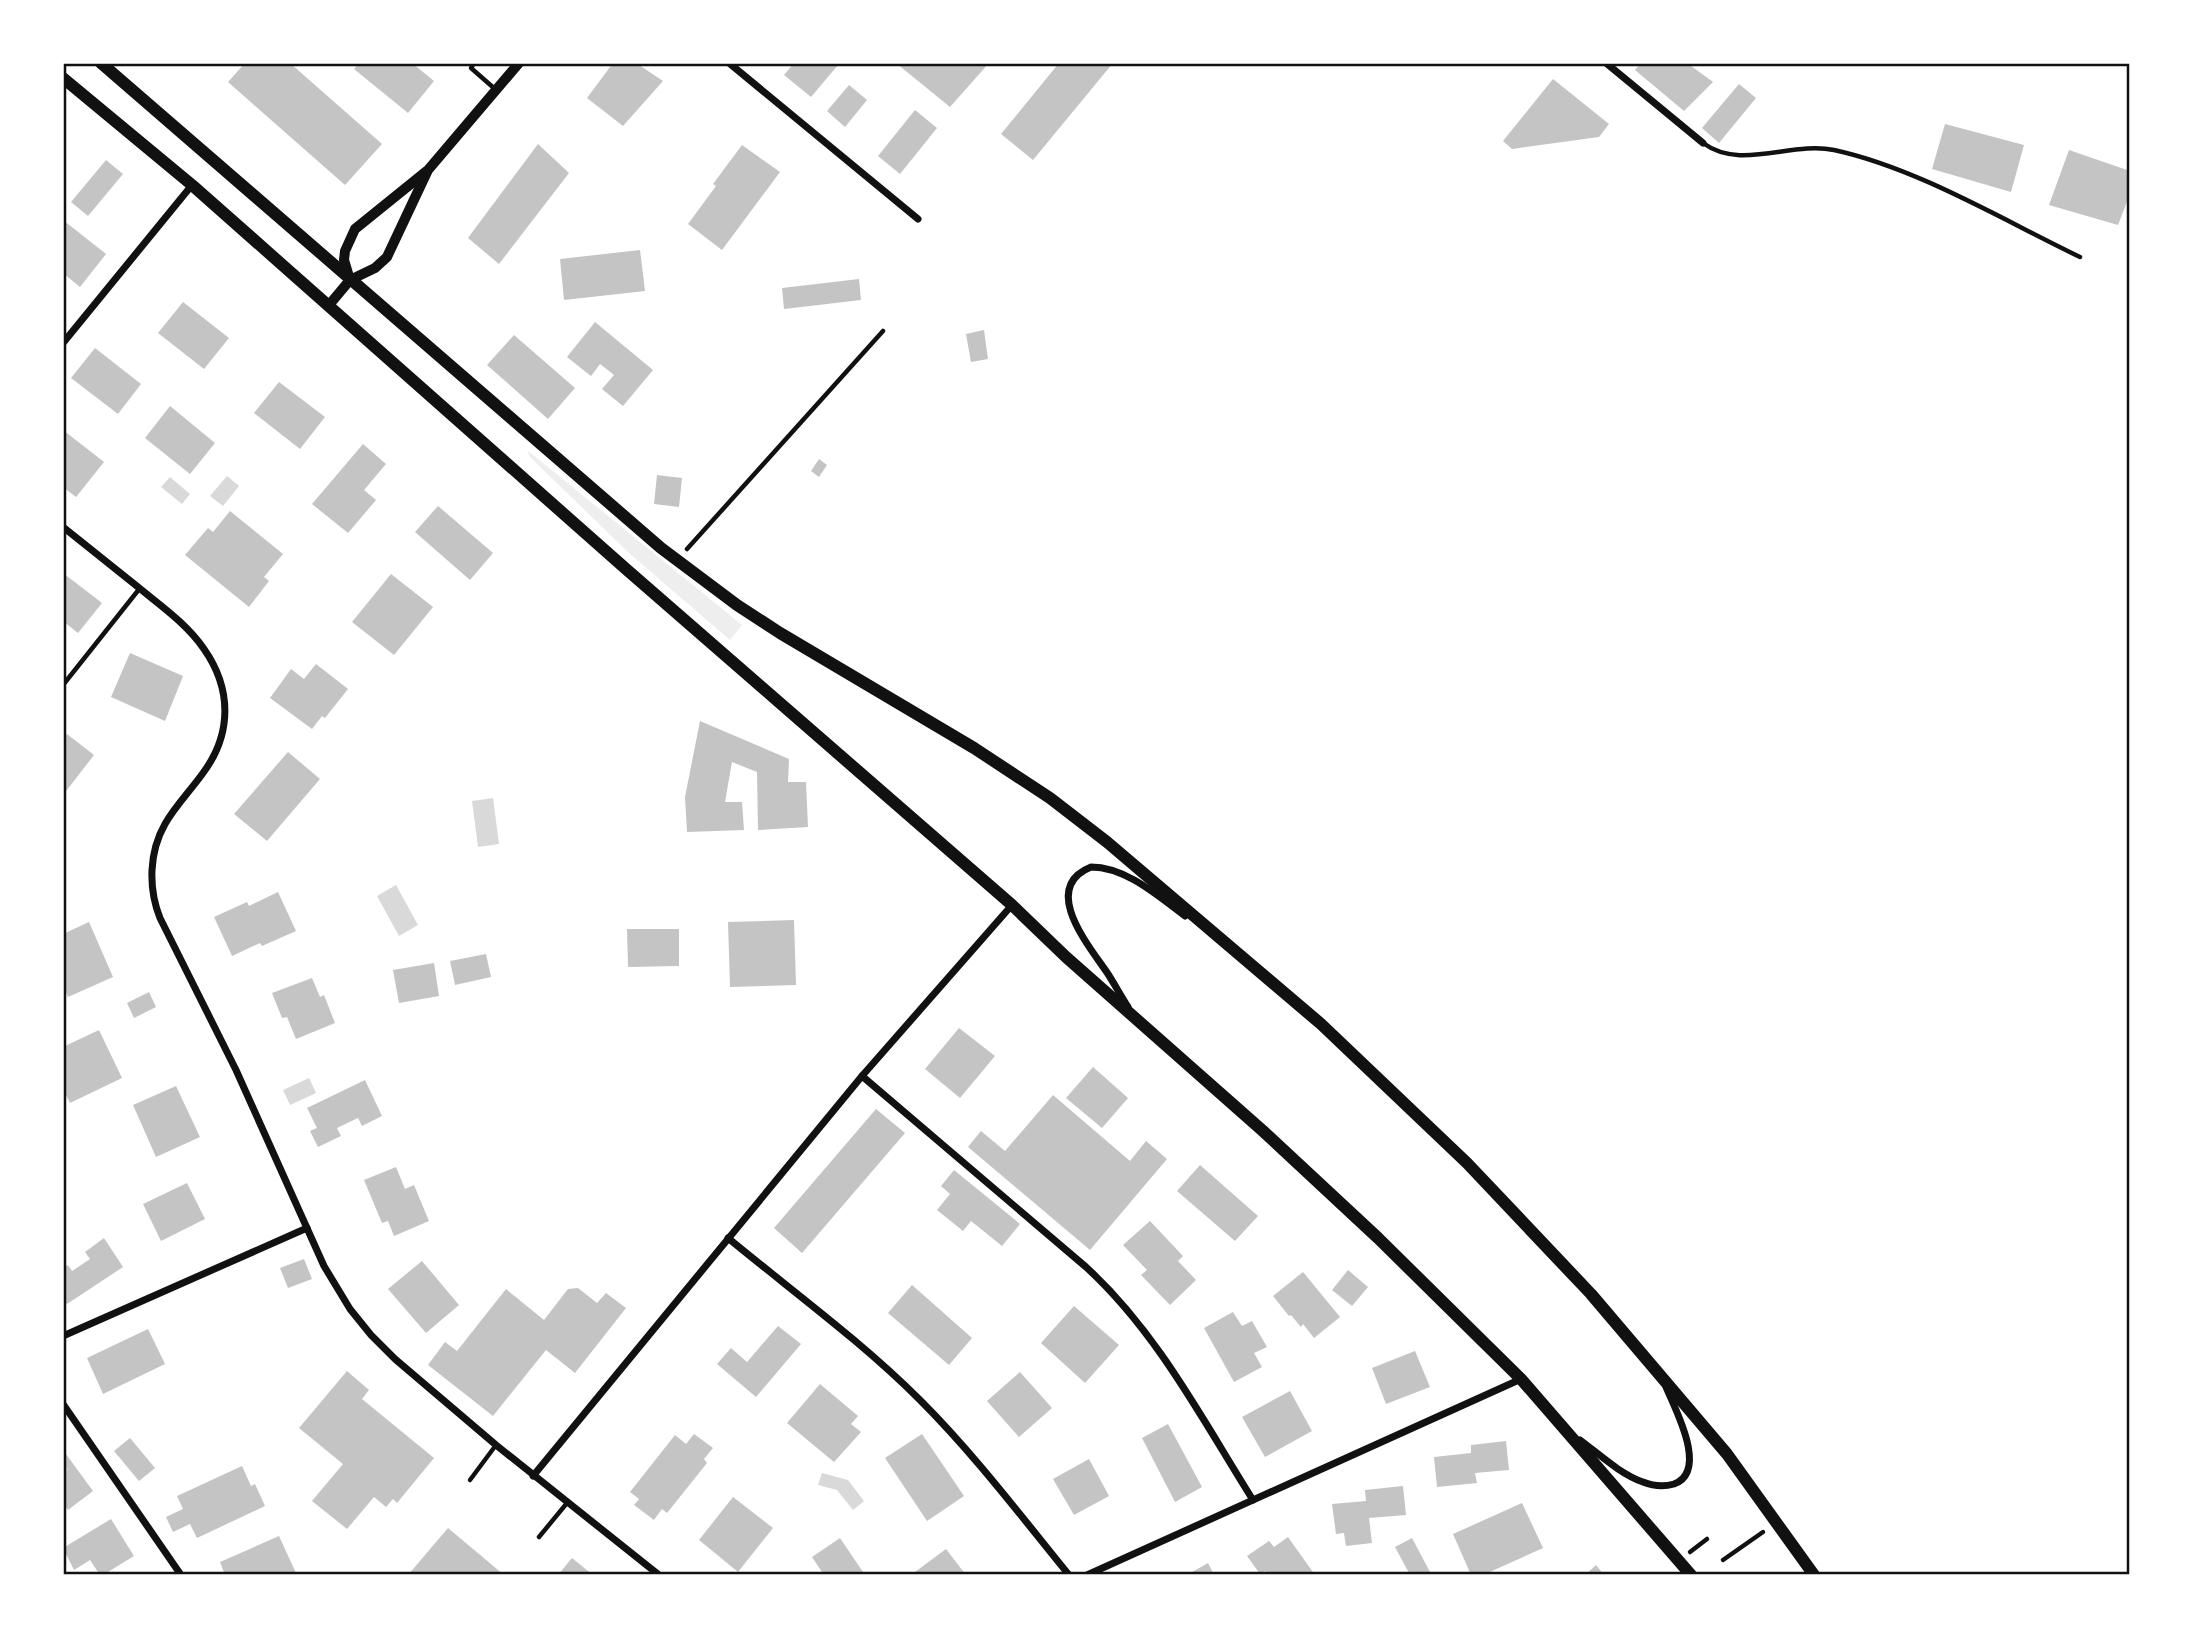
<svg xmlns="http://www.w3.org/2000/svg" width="2193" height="1638" font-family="Rubik,sans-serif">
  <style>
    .green { fill: #eee }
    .water { fill: #d9d9d9 }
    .building { fill: #c4c4c4 }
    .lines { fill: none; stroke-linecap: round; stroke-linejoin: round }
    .path { stroke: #111; stroke-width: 4.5 }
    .service { stroke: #111; stroke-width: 4.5 }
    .minor { stroke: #111; stroke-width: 7 }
    .tertiary { stroke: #111; stroke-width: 10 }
    .secondary { stroke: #111; stroke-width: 12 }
    .neatline { fill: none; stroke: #111; stroke-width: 2.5 }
  </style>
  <rect width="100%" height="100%" fill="#fff"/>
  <path class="green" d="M 527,450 L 742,625 L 730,640 L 629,553 L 530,457 Z"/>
  <g class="water">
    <path d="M 227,476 L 239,486 L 223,506 L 210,496 Z"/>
    <path d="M 170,477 L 190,494 L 182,504 L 161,487 Z"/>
    <path d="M 493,798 L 499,844 L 478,847 L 472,801 Z"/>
    <path d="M 396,885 L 418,925 L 399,936 L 377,896 Z"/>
    <path d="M 309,1078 L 316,1093 L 290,1105 L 283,1090 Z"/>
    <path d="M 822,1473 L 848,1480 L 864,1501 L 853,1510 L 837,1490 L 818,1485 Z"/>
  </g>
  <g class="building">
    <path d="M 245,63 L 290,63 L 382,144 L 345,185 L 228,82 Z"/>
    <path d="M 359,63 L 412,63 L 434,81 L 408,113 L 354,69 Z"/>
    <path d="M 613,63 L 636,63 L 663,81 L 623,126 L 587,98 Z"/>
    <path d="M 794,63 L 836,63 L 838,65 L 811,97 L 784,75 Z"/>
    <path d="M 896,63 L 989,63 L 950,107 Z"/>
    <path d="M 1059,63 L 1113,63 L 1033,160 L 1001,134 Z"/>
    <path d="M 1641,63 L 1687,63 L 1713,82 L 1684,111 L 1635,70 Z"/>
    <path d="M 1553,79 L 1609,124 L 1599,137 L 1512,149 L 1503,141 Z"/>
    <path d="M 1739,84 L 1756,98 L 1719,143 L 1702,128 Z"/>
    <path d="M 849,85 L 867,100 L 845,127 L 827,111 Z"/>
    <path d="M 915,110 L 937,128 L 900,174 L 878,156 Z"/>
    <path d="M 1945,124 L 2024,145 L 2011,192 L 1932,169 Z"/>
    <path d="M 538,144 L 569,173 L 499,264 L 468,238 Z"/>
    <path d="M 742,145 L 780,172 L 722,250 L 688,224 L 716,186 L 713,184 Z"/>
    <path d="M 2069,150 L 2130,171 L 2130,194 L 2118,225 L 2049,205 Z"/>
    <path d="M 106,160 L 123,174 L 88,216 L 71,202 Z"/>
    <path d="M 63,220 L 106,254 L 80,287 L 63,273 Z"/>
    <path d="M 640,250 L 645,291 L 564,300 L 560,259 Z"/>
    <path d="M 859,279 L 861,300 L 784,309 L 782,288 Z"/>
    <path d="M 183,302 L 229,338 L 204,369 L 158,333 Z"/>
    <path d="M 595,322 L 653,370 L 623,406 L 602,389 L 614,375 L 600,364 L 591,376 L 567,357 Z"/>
    <path d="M 984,330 L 988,359 L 971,362 L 966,334 Z"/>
    <path d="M 514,335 L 575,388 L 548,419 L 487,365 Z"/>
    <path d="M 95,348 L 141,384 L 118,414 L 71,378 Z"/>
    <path d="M 279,382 L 325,417 L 300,449 L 254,413 Z"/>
    <path d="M 170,406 L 215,443 L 190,474 L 145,438 Z"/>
    <path d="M 63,430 L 104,462 L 76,497 L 63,487 Z"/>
    <path d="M 363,444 L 386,464 L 364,490 L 376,500 L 348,533 L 312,504 Z"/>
    <path d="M 819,459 L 827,465 L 819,477 L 811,471 Z"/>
    <path d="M 657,475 L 682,478 L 679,507 L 654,504 Z"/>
    <path d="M 438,506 L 493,553 L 470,580 L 415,532 Z"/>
    <path d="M 230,511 L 283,554 L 264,577 L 269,581 L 249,607 L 185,555 L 208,528 L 213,532 Z"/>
    <path d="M 63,573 L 102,603 L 78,633 L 63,621 Z"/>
    <path d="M 391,574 L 433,607 L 394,655 L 352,622 Z"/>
    <path d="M 130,653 L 183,676 L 165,721 L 111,697 Z"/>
    <path d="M 316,664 L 348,689 L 325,718 L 322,716 L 312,729 L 270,698 L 291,669 L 304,679 Z"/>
    <path d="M 700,721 L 789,759 L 788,782 L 806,782 L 808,827 L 758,830 L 757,772 L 732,762 L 725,802 L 742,802 L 744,830 L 687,832 L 685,797 Z"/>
    <path d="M 67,734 L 94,755 L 63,795 L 63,740 Z"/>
    <path d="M 288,752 L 320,779 L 267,841 L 234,814 Z"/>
    <path d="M 278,892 L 296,931 L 262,946 L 260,943 L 232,956 L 214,917 L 247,902 L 249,906 Z"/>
    <path d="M 794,920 L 796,985 L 730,987 L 728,922 Z"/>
    <path d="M 89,922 L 113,977 L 68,997 L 63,985 L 63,934 Z"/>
    <path d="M 627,929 L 679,929 L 679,966 L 628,967 Z"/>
    <path d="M 486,954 L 491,977 L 455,985 L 450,961 Z"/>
    <path d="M 434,963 L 439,996 L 399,1003 L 393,970 Z"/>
    <path d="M 312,978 L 320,997 L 324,995 L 335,1023 L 296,1039 L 287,1017 L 282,1018 L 272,993 Z"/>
    <path d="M 149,992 L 156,1007 L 134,1018 L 127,1003 Z"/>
    <path d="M 959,1028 L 995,1056 L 960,1098 L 925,1069 Z"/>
    <path d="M 99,1030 L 122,1078 L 70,1103 L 63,1089 L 63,1047 Z"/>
    <path d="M 1093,1067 L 1128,1098 L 1102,1128 L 1066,1098 Z"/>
    <path d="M 365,1080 L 382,1116 L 362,1126 L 358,1118 L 337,1128 L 341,1136 L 318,1147 L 310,1131 L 317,1128 L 307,1108 Z"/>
    <path d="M 176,1086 L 200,1137 L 156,1157 L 133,1105 Z"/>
    <path d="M 1053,1095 L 1130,1161 L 1146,1141 L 1167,1159 L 1090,1250 L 968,1147 L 981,1131 L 1005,1151 Z"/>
    <path d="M 876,1109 L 905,1133 L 802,1253 L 774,1228 Z"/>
    <path d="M 1200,1165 L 1258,1216 L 1235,1241 L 1177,1191 Z"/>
    <path d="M 396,1167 L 405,1189 L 414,1185 L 429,1221 L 394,1236 L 388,1221 L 382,1223 L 364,1180 Z"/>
    <path d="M 954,1170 L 1020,1224 L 1002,1246 L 971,1221 L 963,1231 L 937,1210 L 950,1194 L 941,1186 Z"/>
    <path d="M 187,1183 L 205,1219 L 161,1241 L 143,1204 Z"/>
    <path d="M 1150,1221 L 1183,1256 L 1178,1261 L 1196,1280 L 1170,1305 L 1141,1275 L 1147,1270 L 1123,1245 Z"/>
    <path d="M 104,1238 L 123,1267 L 67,1304 L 63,1298 L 63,1268 L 68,1265 L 72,1271 L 90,1259 L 85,1252 Z"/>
    <path d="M 304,1259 L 312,1279 L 288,1288 L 280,1268 Z"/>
    <path d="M 422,1261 L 459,1305 L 426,1333 L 388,1289 Z"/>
    <path d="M 1348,1270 L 1368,1287 L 1352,1306 L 1332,1290 Z"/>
    <path d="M 1303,1272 L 1340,1317 L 1314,1338 L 1303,1324 L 1301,1327 L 1291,1315 L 1289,1316 L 1273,1296 Z"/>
    <path d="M 912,1285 L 972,1338 L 949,1365 L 888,1313 Z"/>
    <path d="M 578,1288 L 597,1303 L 606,1293 L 626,1308 L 575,1373 L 546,1350 L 493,1416 L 428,1365 L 445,1342 L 457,1351 L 506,1289 L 544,1320 L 568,1289 Z"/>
    <path d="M 1074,1306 L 1119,1345 L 1085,1383 L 1041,1343 Z"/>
    <path d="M 1233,1312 L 1242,1326 L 1252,1321 L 1267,1347 L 1254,1353 L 1262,1367 L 1234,1382 L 1204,1328 Z"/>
    <path d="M 778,1326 L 801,1344 L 756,1397 L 717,1364 L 731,1348 L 747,1362 Z"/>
    <path d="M 148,1329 L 165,1364 L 103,1394 L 87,1358 Z"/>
    <path d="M 1415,1351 L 1430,1387 L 1386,1404 L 1372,1368 Z"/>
    <path d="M 347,1371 L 369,1390 L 362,1399 L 434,1458 L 397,1503 L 393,1499 L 386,1507 L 374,1497 L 347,1529 L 312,1501 L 343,1464 L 299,1428 Z"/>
    <path d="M 1020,1372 L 1052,1408 L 1019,1437 L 987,1401 Z"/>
    <path d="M 820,1384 L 858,1416 L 851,1424 L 861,1432 L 834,1462 L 787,1423 Z"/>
    <path d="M 1290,1391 L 1312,1431 L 1265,1457 L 1242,1417 Z"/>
    <path d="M 1168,1424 L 1202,1487 L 1175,1502 L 1142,1438 Z"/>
    <path d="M 694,1434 L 713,1448 L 704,1459 L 707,1463 L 667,1513 L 662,1509 L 654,1520 L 634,1505 L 639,1499 L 630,1492 L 675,1435 L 686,1444 Z"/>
    <path d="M 922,1434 L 964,1496 L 927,1521 L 885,1458 Z"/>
    <path d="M 130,1438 L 155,1468 L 139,1481 L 114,1451 Z"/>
    <path d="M 1506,1441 L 1509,1470 L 1475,1473 L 1477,1483 L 1437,1487 L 1434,1457 L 1471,1453 L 1471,1445 Z"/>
    <path d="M 63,1450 L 93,1491 L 68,1510 L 63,1504 L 63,1473 L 71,1467 L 63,1472 Z"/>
    <path d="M 1089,1459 L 1109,1496 L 1074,1515 L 1053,1479 Z"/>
    <path d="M 242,1466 L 251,1486 L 255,1484 L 265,1506 L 197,1538 L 190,1524 L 173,1532 L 166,1517 L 183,1509 L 177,1496 Z"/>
    <path d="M 1403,1486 L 1406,1515 L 1369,1518 L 1372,1543 L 1346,1546 L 1344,1533 L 1336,1534 L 1332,1504 L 1366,1501 L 1365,1490 Z"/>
    <path d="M 733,1497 L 773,1528 L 738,1572 L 699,1540 Z"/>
    <path d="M 1522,1503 L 1543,1548 L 1483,1575 L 1471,1575 L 1453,1534 Z"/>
    <path d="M 111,1519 L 134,1556 L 103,1575 L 100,1575 L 90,1560 L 74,1570 L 63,1548 Z"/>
    <path d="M 448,1528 L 504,1575 L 408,1575 Z"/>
    <path d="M 279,1536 L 296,1573 L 291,1575 L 225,1575 L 220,1562 Z"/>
    <path d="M 1288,1537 L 1315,1575 L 1268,1575 L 1265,1571 L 1260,1574 L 1247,1556 L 1269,1541 L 1274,1547 Z"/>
    <path d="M 840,1538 L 865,1575 L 824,1575 L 812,1557 Z"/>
    <path d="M 1412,1538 L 1430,1572 L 1424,1575 L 1410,1575 L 1395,1547 Z"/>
    <path d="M 946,1549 L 966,1575 L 911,1575 Z"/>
    <path d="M 572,1558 L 593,1575 L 558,1575 Z"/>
    <path d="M 1208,1563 L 1214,1575 L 1187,1575 Z"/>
    <path d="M 1596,1565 L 1604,1575 L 1585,1575 Z"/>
  </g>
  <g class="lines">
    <g class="path">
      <path d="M 687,549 L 883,331"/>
      <path d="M 1690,1552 L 1707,1539"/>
      <path d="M 1723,1560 L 1763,1532"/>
    </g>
    <g class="service">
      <path d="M 474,63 L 471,68 L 495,89"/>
      <path d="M 1703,143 C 1741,171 1791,141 1834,150 C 1917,168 2003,220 2080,257"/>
      <path d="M 63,685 L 140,588"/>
      <path d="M 470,1480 L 496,1445"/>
      <path d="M 539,1537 L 567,1503"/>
    </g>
    <g class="minor">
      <path d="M 729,63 L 918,219"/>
      <path d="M 1606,63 L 1703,143"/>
      <path d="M 63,343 L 192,185"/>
      <path d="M 63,527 C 88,547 113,567 138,587 C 161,606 187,624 204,649 C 232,689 232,734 203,773 C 191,790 175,806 165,824 C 149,852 148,888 160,918 L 236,1070 L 324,1266 L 350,1309 L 371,1335 L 395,1359 L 496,1445 L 659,1575"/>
      <path d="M 1128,1007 C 1121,996 1115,985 1108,974 C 1090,947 1039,888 1091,867 C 1126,867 1158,896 1185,916"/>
      <path d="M 862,1076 L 1086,1267 C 1157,1332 1202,1419 1253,1500"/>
      <path d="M 728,1238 C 792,1291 861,1341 920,1400 C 974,1454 1021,1516 1069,1575"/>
      <path d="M 63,1336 L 307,1228"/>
      <path d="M 63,1404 L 181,1575"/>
      <path d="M 1580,1440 C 1599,1454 1620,1474 1643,1482 C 1653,1486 1664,1487 1674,1484 C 1709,1471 1675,1409 1666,1387"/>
      <path d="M 533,1476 L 862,1076 L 1012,905"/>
      <path d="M 1087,1575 L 1521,1379"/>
    </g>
    <g class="tertiary">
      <path d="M 350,280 L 344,260 L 345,251 L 355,229 L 428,170 L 519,63"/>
      <path d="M 329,305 L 350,280 L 375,268 L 387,257 L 427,172"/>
    </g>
    <g class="secondary">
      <path d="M 101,63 L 661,548 L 737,605 L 780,633 L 974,748 L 1050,798 L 1107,842 L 1321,1024 L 1467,1163 L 1591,1294 L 1727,1454 L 1814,1575"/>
      <path d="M 63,78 L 192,185 L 626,569 L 1012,905 L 1066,957 L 1263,1131 L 1378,1238 L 1521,1379 L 1691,1575"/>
    </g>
  </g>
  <rect width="2193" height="1638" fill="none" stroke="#ffffff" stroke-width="130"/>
  <rect x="65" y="65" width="2063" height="1508" class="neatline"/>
</svg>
